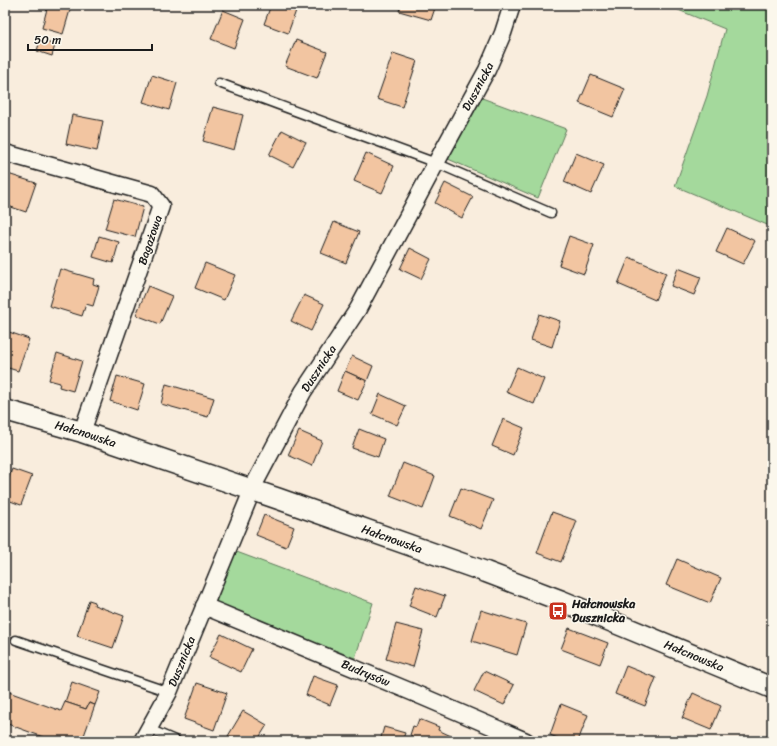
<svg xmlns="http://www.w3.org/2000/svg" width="777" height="746" font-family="Sriracha,sans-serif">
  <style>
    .green { fill: #a4d99c; stroke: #607a5c }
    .building { fill: #f2c5a1; stroke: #1c1c1c }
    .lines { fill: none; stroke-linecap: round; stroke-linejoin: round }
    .service-casing { stroke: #1c1c1c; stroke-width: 11 }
    .minor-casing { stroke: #1c1c1c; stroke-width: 19 }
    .tertiary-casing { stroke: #1c1c1c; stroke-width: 23 }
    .service { stroke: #fbf7ec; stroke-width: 8 }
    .minor { stroke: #fbf7ec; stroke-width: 16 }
    .tertiary { stroke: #fbf7ec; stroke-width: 20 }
    .labels { text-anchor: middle; stroke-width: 3; stroke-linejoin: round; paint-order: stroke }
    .street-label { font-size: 12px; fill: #1c1c1c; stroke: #fbf7ec }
    .poi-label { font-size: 12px; font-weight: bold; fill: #1c1c1c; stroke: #fbf7ec; text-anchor: start }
  </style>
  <rect width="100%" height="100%" fill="#f9eddd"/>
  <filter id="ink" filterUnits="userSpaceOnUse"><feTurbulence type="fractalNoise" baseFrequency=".025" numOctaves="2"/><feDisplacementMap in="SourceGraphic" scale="8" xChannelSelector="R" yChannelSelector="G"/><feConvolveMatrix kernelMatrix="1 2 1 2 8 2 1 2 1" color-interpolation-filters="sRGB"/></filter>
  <g filter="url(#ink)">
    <g class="green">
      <path d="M 666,5 L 772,5 L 772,227 L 675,186 L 707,96 L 725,29 Z"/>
      <path d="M 482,98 L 566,129 L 538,198 L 448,159 Z"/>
      <path d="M 234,551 L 373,603 L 355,658 L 215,604 Z"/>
    </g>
    <g class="building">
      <path d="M 48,5 L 70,10 L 63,34 L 42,28 Z"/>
      <path d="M 271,5 L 298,5 L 288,33 L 264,24 Z"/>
      <path d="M 401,5 L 436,5 L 431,20 L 399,11 Z"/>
      <path d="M 223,10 L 245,19 L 234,48 L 211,39 Z"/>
      <path d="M 40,40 L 55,45 L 52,56 L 37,51 Z"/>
      <path d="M 296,40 L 327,52 L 317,78 L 285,66 Z"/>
      <path d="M 393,53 L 417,61 L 402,107 L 377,99 Z"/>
      <path d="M 152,75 L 177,83 L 169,110 L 143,102 Z"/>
      <path d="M 591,75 L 625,89 L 613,117 L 579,103 Z"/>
      <path d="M 213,107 L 243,115 L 234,150 L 203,141 Z"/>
      <path d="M 72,115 L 103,121 L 97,151 L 66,144 Z"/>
      <path d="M 282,130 L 306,142 L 293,167 L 269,155 Z"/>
      <path d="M 366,153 L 394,166 L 382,193 L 354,181 Z"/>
      <path d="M 576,153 L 604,165 L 591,194 L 564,182 Z"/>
      <path d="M 8,174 L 36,183 L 26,212 L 5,205 L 5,183 Z"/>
      <path d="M 445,183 L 473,197 L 462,218 L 435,203 Z"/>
      <path d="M 114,199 L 143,207 L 135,237 L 105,229 Z"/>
      <path d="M 334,222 L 359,232 L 346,263 L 321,253 Z"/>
      <path d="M 727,228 L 755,241 L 743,264 L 716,252 Z"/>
      <path d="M 99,236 L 119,242 L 113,263 L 93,257 Z"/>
      <path d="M 569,236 L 594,245 L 584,274 L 559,265 Z"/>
      <path d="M 410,248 L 431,259 L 421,279 L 400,269 Z"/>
      <path d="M 629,257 L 666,273 L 655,300 L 618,284 Z"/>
      <path d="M 205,263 L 235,275 L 224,300 L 195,288 Z"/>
      <path d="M 678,268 L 701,277 L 694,295 L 671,286 Z"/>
      <path d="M 60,269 L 94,279 L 93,284 L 99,286 L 93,306 L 86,304 L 82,316 L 49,306 Z"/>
      <path d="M 148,286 L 172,296 L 160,324 L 136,315 Z"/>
      <path d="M 304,295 L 324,304 L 311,331 L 291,321 Z"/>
      <path d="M 539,314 L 560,321 L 552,347 L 531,340 Z"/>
      <path d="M 9,332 L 29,339 L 18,371 L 5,367 L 5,342 Z"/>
      <path d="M 57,353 L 82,361 L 73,391 L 59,387 L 60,383 L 49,380 Z"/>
      <path d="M 352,356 L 373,366 L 367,381 L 345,371 Z"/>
      <path d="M 517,367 L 544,379 L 534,404 L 506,392 Z"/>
      <path d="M 345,371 L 367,381 L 358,400 L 337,391 Z"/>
      <path d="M 117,376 L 145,384 L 137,410 L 110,401 Z"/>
      <path d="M 166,384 L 214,398 L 208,417 L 161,404 Z"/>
      <path d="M 380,394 L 406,406 L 397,425 L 372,414 Z"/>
      <path d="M 503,419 L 524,428 L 513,455 L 492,446 Z"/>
      <path d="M 359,429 L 384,439 L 378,457 L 352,448 Z"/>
      <path d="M 299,431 L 322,441 L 312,466 L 288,455 Z"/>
      <path d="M 403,463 L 435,476 L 423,509 L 390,496 Z"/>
      <path d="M 12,469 L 32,476 L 21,505 L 5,499 L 5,488 Z"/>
      <path d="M 461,488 L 493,500 L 481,529 L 450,516 Z"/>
      <path d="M 552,512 L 577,521 L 561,562 L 537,553 Z"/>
      <path d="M 264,515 L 294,527 L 286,547 L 256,535 Z"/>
      <path d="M 677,559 L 721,578 L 710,603 L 666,585 Z"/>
      <path d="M 416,586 L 445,596 L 437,617 L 409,606 Z"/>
      <path d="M 89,600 L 95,602 L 94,605 L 124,616 L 113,648 L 77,636 Z"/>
      <path d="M 481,610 L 526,624 L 517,655 L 472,641 Z"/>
      <path d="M 396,624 L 423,631 L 413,667 L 386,659 Z"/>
      <path d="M 569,628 L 608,643 L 600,664 L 561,649 Z"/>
      <path d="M 221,634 L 252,649 L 241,672 L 209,657 Z"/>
      <path d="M 626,666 L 656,678 L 645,706 L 615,694 Z"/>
      <path d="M 484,671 L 514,685 L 504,705 L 474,691 Z"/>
      <path d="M 313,676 L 338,685 L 330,705 L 306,695 Z"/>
      <path d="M 72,682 L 100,692 L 95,705 L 89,703 L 86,709 L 65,702 Z"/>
      <path d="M 197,683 L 227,693 L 214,730 L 184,719 Z"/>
      <path d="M 6,691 L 61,711 L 65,702 L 86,709 L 89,703 L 95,705 L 82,741 L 54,741 L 5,723 Z"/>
      <path d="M 693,693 L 721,706 L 711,730 L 682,718 Z"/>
      <path d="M 561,704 L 588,715 L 578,741 L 565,741 L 550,735 Z"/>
      <path d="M 243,711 L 267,725 L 257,741 L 236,741 L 228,736 Z"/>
      <path d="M 419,719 L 439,727 L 438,730 L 451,736 L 449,741 L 410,741 L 412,736 L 410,735 L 413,726 L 416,727 Z"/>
      <path d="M 384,727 L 405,733 L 402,741 L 380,741 Z"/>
    </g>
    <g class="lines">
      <defs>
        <g id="service">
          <path d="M 219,83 L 436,163 L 551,213"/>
          <path d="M 16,640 L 169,692"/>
          <path d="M 149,729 L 177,741"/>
        </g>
        <g id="minor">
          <path d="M 5,153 L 152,194 L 161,206 L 82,432"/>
          <path id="s1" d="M 204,606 L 414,693 L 526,741"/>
          <path id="s2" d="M 142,741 L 169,692 L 256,481 L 303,392 L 358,309 L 436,163 L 487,70 L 503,33 L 512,5"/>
        </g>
        <g id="tertiary">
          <path id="s3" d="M 5,410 L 82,432 L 279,499 L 486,572 L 562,601 L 772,688"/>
        </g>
      </defs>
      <use href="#service" class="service-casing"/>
      <use href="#minor" class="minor-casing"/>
      <use href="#tertiary" class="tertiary-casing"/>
      <use href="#service" class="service"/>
      <use href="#minor" class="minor"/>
      <use href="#tertiary" class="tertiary"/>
    </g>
  </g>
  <defs>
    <symbol id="bus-square" viewBox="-11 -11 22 22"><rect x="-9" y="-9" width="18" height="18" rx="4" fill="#c8321e" stroke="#fbf7ec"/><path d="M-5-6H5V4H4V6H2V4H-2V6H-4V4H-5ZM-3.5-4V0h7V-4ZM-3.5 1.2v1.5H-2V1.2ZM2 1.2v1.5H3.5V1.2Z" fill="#fff"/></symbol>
  </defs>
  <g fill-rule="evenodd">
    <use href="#bus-square" x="547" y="600" width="22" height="22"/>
  </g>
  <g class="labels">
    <g class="street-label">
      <text dy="4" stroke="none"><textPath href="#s2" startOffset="737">Dusznicka</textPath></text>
      <text transform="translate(150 240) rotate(-71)" y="4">Bagażowa</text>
      <text dy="4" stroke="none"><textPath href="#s2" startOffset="413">Dusznicka</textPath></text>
      <text dy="4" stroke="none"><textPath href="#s3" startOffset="84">Hałcnowska</textPath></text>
      <text dy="4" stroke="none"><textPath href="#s3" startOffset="408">Hałcnowska</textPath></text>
      <text dy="4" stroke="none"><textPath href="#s3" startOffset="732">Hałcnowska</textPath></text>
      <text dy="4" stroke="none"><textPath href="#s2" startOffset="89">Dusznicka</textPath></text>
      <text dy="4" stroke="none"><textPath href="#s1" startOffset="175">Budrysów</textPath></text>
    </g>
    <g class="poi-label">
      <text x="572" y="608">Hałcnowska<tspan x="572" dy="14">Dusznicka</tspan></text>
    </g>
  </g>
  <rect width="777" height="746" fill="none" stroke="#fbf7ec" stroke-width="20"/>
  <rect x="10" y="10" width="757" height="726" fill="none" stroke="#1c1c1c" stroke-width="1.5" filter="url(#ink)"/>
  <path d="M28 44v6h124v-6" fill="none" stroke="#1c1c1c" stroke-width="2"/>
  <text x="34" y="44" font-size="12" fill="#1c1c1c" stroke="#fbf7ec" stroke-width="3" paint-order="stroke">50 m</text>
</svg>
